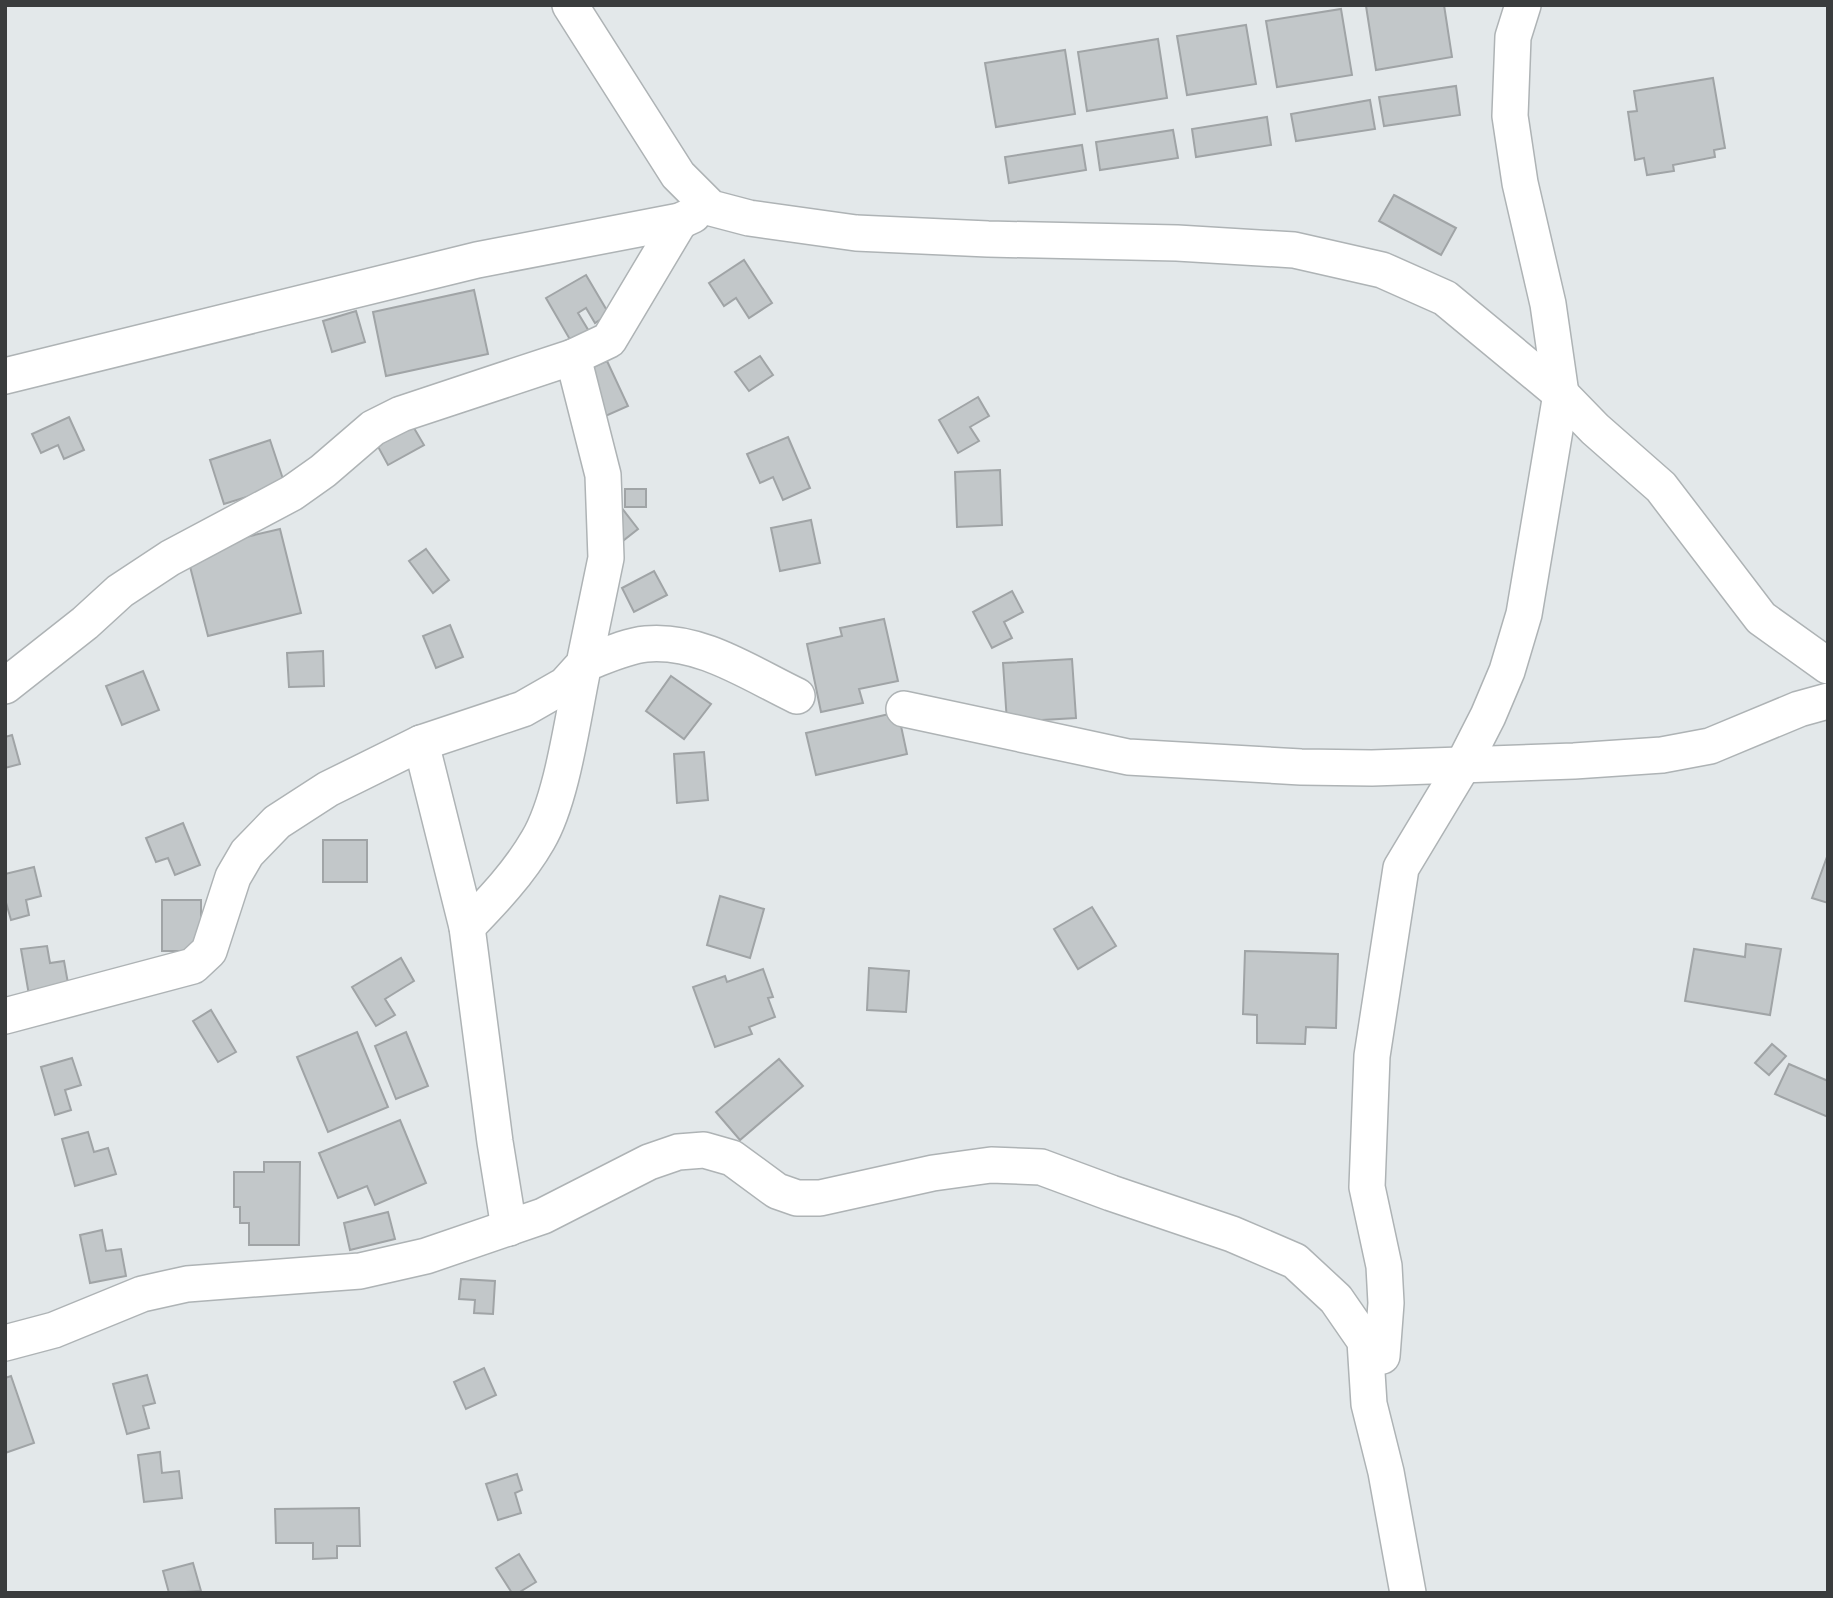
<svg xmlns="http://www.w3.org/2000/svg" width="1833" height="1598" font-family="Merriweather,serif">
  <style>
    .building { fill: #c2c7c9; stroke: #a0a4a6; stroke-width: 2 }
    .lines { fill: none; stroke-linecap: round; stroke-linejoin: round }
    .street-casing { stroke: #aeb3b5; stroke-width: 38 }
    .street { stroke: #fff; stroke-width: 35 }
  </style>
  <rect width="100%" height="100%" fill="#e3e8ea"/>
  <g class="building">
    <path d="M 1372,5 L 1444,5 L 1452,57 L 1376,70 L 1366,6 Z"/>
    <path d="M 1341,9 L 1352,75 L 1277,87 L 1266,21 Z"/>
    <path d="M 1246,25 L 1256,84 L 1187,95 L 1177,36 Z"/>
    <path d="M 1158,39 L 1167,98 L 1087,111 L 1078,52 Z"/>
    <path d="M 1065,50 L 1075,114 L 996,127 L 985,63 Z"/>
    <path d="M 1713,78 L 1725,148 L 1714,150 L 1715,157 L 1673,165 L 1674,171 L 1647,175 L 1644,158 L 1635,160 L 1628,112 L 1637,111 L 1634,91 Z"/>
    <path d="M 1456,86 L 1460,115 L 1384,126 L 1379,97 Z"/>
    <path d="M 1370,100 L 1375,129 L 1296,141 L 1291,114 Z"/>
    <path d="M 1267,117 L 1271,145 L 1196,157 L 1192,129 Z"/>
    <path d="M 1173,130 L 1178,158 L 1100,170 L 1096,142 Z"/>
    <path d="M 1082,145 L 1086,170 L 1009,183 L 1005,157 Z"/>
    <path d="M 1394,195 L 1456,228 L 1441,255 L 1379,221 Z"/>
    <path d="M 744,260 L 772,303 L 749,318 L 736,298 L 724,306 L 709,283 Z"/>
    <path d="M 586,275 L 609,314 L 595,323 L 586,308 L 578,313 L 590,333 L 572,343 L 546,298 Z"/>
    <path d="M 474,290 L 488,354 L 386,376 L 373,312 Z"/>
    <path d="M 356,311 L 365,342 L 332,352 L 323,321 Z"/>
    <path d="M 760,356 L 773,375 L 749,391 L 735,372 Z"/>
    <path d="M 607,361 L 628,406 L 601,418 L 581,372 Z"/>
    <path d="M 978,397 L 989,416 L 970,427 L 979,441 L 958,453 L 939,420 Z"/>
    <path d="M 69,417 L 84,450 L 64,459 L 58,445 L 41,453 L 32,434 Z"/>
    <path d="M 411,423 L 424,445 L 388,465 L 376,443 Z"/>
    <path d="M 788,437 L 810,488 L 783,500 L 773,477 L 760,483 L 747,454 Z"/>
    <path d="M 270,440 L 285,485 L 224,504 L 210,460 Z"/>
    <path d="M 1000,470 L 1002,525 L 957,527 L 955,472 Z"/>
    <rect x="625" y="489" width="21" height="18"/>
    <path d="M 621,507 L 638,529 L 624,540 L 607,518 Z"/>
    <path d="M 811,520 L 820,563 L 780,571 L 771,528 Z"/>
    <path d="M 280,529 L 301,613 L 208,636 L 186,551 Z"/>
    <path d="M 426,549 L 449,580 L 433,593 L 409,561 Z"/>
    <path d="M 654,571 L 667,595 L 634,612 L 622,588 Z"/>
    <path d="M 1012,591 L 1023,612 L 1004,622 L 1012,638 L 992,648 L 973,612 Z"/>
    <path d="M 884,619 L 898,681 L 859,689 L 863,703 L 821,712 L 807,644 L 842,636 L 840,628 Z"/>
    <path d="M 450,625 L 463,657 L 436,668 L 423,636 Z"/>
    <path d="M 323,651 L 324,686 L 289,687 L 287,653 Z"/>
    <path d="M 1072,659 L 1076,718 L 1007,722 L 1003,663 Z"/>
    <path d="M 143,671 L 159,710 L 122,725 L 106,686 Z"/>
    <path d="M 671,676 L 711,704 L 684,739 L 646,711 Z"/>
    <path d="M 898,712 L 907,754 L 816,775 L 806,733 Z"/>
    <path d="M 12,735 L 20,764 L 5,768 L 5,737 Z"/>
    <path d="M 704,752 L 708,800 L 677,803 L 674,754 Z"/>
    <path d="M 183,823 L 200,865 L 175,875 L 168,858 L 156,862 L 146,838 Z"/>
    <rect x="323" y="840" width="44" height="42"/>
    <path d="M 1828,854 L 1828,903 L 1812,898 Z"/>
    <path d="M 34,867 L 41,896 L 26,900 L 29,915 L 11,920 L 5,899 L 5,874 Z"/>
    <path d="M 720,896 L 764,909 L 750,958 L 707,945 Z"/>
    <rect x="162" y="900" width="39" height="51"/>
    <path d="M 1092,907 L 1116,946 L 1078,969 L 1054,929 Z"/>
    <path d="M 1746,944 L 1781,949 L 1770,1015 L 1685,1001 L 1694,949 L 1745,957 Z"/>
    <path d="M 47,946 L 50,963 L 64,961 L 69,989 L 29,995 L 21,949 Z"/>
    <path d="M 1245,951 L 1338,954 L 1336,1028 L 1306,1027 L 1305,1044 L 1257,1043 L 1257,1015 L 1243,1014 Z"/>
    <path d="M 401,958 L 414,981 L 385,999 L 395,1015 L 376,1026 L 352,987 Z"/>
    <path d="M 869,968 L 909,971 L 906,1012 L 867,1010 Z"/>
    <path d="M 763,969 L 773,997 L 768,998 L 775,1017 L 749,1027 L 752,1034 L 715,1047 L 693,987 L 725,976 L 727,982 Z"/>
    <path d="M 211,1010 L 236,1052 L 218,1062 L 193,1021 Z"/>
    <path d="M 357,1032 L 388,1107 L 328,1132 L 297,1057 Z"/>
    <path d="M 406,1032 L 428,1086 L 396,1099 L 375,1046 Z"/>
    <path d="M 1772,1044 L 1786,1056 L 1769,1075 L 1755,1063 Z"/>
    <path d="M 72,1058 L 81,1085 L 65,1090 L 71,1110 L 55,1115 L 41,1067 Z"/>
    <path d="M 779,1059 L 803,1086 L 740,1140 L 716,1112 Z"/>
    <path d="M 1789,1064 L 1828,1081 L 1828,1117 L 1775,1094 Z"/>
    <path d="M 400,1120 L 426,1183 L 375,1205 L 367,1186 L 338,1198 L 319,1153 Z"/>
    <path d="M 88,1132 L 94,1152 L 108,1148 L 116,1174 L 75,1186 L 62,1139 Z"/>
    <path d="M 264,1162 L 300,1162 L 299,1245 L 249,1245 L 249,1223 L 240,1223 L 240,1207 L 234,1207 L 234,1172 L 264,1172 Z"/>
    <path d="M 388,1212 L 395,1239 L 350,1250 L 344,1223 Z"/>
    <path d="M 102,1230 L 106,1251 L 121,1249 L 126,1276 L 90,1283 L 80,1235 Z"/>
    <path d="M 461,1279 L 495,1281 L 493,1314 L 474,1313 L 475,1300 L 459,1299 Z"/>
    <path d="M 484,1368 L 496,1395 L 466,1409 L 454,1382 Z"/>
    <path d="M 147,1375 L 155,1403 L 143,1406 L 149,1428 L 127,1434 L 113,1384 Z"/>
    <path d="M 11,1376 L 34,1443 L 5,1453 L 5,1378 Z"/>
    <path d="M 160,1452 L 162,1473 L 179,1471 L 182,1498 L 144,1502 L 138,1455 Z"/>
    <path d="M 517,1474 L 522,1490 L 515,1493 L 521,1513 L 498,1520 L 486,1484 Z"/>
    <path d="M 359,1508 L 360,1546 L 337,1546 L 337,1558 L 313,1559 L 313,1543 L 276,1543 L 275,1509 Z"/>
    <path d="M 519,1554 L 536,1582 L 518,1593 L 512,1593 L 496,1568 Z"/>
    <path d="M 193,1563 L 201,1591 L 169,1593 L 163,1571 Z"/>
  </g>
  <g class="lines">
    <defs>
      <g id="street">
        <path d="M 570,5 L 678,175 L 711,208 L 749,218 L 856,233 L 988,239 L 1177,243 L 1294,250 L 1382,270 L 1445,298 L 1561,394 L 1595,429 L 1661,487 L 1761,618 L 1828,666"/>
        <path d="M 5,376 L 477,260 L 680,221 L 693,215"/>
        <path d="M 5,686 L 85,623 L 120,591 L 170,558 L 292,493 L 323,471 L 373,428 L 401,414 L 573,357 L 609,340 L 680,221"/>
        <path d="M 904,709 L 1128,757 L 1301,767 L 1372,768 L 1574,761 L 1662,755 L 1710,746 L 1799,709 L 1828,701"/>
        <path d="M 421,743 L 467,927 L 495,1142 L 509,1228"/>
        <path d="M 467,927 C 493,900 519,873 538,840 C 563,798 573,714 584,664 C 603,657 625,646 646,644 C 700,639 749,673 797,696"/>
        <path d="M 5,1016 L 193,966 L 209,951 L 233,877 L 247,853 L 277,822 L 328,789 L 421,743 L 523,709 L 565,685 L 584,664 L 606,558 L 603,475 L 573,357"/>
        <path d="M 5,1343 L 54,1330 L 142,1294 L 187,1284 L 360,1271 L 426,1256 L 543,1216 L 649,1162 L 678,1152 L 704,1150 L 732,1158 L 777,1191 L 797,1198 L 820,1198 L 933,1173 L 991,1165 L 1041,1167 L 1111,1193 L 1232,1234 L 1295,1261 L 1336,1299 L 1365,1341 L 1369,1404 L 1386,1472 L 1408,1593"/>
        <path d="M 1382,1356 L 1386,1303 L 1384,1266 L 1367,1187 L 1372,1056 L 1401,868 L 1463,765 L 1488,716 L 1507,671 L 1524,614 L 1561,394 L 1548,304 L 1520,183 L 1510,116 L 1513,37 L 1523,5"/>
      </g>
    </defs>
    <use href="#street" class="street-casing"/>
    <use href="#street" class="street"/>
  </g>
  <rect width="1833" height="1598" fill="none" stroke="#3a3c3d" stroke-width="14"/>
</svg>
